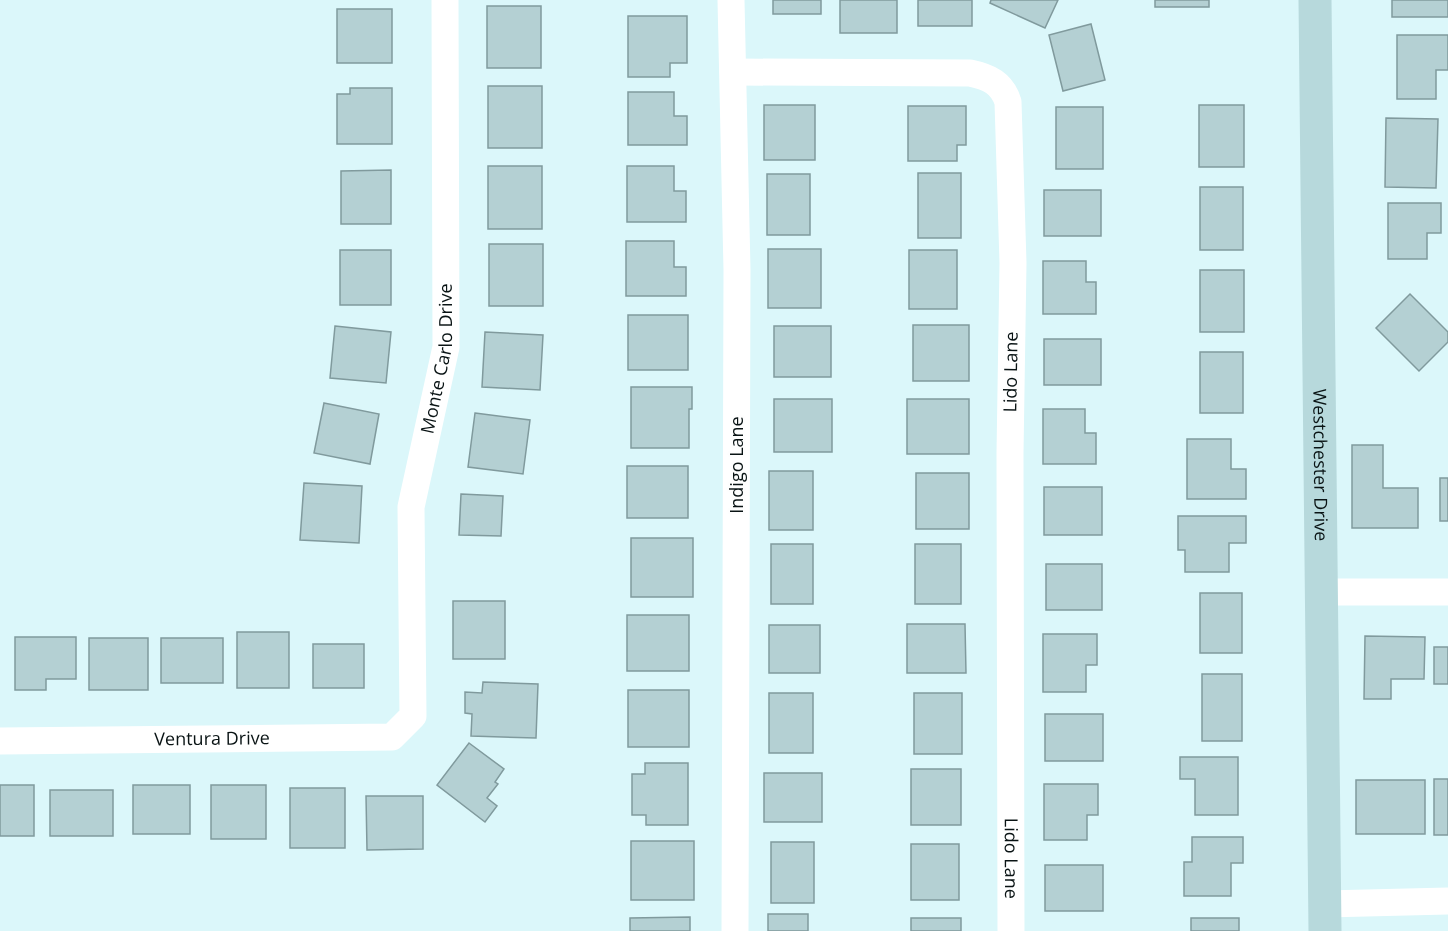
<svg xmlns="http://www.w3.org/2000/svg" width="1448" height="931" font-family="'Open Sans',sans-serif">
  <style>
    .building { fill: #b4d0d3; stroke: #809a9d; stroke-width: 1.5 }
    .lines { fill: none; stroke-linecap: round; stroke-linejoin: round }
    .street { stroke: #fff; stroke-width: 27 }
    .secondary { stroke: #b7d9dc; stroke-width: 33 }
    .labels { text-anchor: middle; stroke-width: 5; stroke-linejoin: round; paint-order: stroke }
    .street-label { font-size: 18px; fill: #091314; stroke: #fefefe }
  </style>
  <rect width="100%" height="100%" fill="#dbf7fa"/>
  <g class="building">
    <rect x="773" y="0" width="48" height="14"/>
    <rect x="840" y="0" width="57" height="33"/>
    <rect x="918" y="0" width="54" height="26"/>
    <path d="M 991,0 L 1058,0 L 1045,28 L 990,3 Z"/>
    <rect x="1155" y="0" width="54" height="7"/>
    <rect x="1392" y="0" width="56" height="17"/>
    <rect x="487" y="6" width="54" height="62"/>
    <rect x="337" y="9" width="55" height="54"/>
    <path d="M 628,16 L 687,16 L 687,63 L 670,63 L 670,77 L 628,77 Z"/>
    <path d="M 1091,24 L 1105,80 L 1063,91 L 1049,35 Z"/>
    <path d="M 1397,35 L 1448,35 L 1448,70 L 1436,70 L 1436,99 L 1397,99 Z"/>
    <rect x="488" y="86" width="54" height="62"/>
    <path d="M 350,88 L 392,88 L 392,144 L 337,144 L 337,94 L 350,94 Z"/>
    <path d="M 628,92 L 674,92 L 674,116 L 687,116 L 687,145 L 628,145 Z"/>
    <rect x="764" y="105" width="51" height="55"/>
    <rect x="1199" y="105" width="45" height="62"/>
    <path d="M 908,106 L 966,106 L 966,145 L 957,145 L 957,161 L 908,161 Z"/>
    <rect x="1056" y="107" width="47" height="62"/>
    <path d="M 1386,118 L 1438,119 L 1436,188 L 1385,187 Z"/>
    <rect x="488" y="166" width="54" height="63"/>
    <path d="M 627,166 L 674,166 L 674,191 L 686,191 L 686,222 L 627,222 Z"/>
    <path d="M 391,170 L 391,224 L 341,224 L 341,171 Z"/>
    <rect x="918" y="173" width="43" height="65"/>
    <rect x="767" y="174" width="43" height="61"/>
    <rect x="1200" y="187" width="43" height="63"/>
    <rect x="1044" y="190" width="57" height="46"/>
    <path d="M 1388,203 L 1441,203 L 1441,233 L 1427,233 L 1427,259 L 1388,259 Z"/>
    <path d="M 626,241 L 674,241 L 674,267 L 686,267 L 686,296 L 626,296 Z"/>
    <rect x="489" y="244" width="54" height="62"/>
    <rect x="768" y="249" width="53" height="59"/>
    <rect x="340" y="250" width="51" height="55"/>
    <rect x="909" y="250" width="48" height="59"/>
    <path d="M 1043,261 L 1086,261 L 1086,282 L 1096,282 L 1096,314 L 1043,314 Z"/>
    <rect x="1200" y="270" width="44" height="62"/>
    <path d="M 1410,294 L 1448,332 L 1448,342 L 1419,371 L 1376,328 Z"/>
    <rect x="628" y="315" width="60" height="55"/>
    <rect x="913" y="325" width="56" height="56"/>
    <path d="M 335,326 L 391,332 L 386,383 L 330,378 Z"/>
    <rect x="774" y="326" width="57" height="51"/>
    <path d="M 485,332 L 543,335 L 540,390 L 482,387 Z"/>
    <rect x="1044" y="339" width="57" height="46"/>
    <rect x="1200" y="352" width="43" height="61"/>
    <path d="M 631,387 L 692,387 L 692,409 L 689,409 L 689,448 L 631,448 Z"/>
    <rect x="774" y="399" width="58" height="53"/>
    <rect x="907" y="399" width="62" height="55"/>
    <path d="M 324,403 L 379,414 L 370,464 L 314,453 Z"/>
    <path d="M 1043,409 L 1085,409 L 1085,433 L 1096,433 L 1096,464 L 1043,464 Z"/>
    <path d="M 475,413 L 530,420 L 523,474 L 468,467 Z"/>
    <path d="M 1187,439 L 1231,439 L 1231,469 L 1246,469 L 1246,499 L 1187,499 Z"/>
    <path d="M 1352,445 L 1383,445 L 1383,488 L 1418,488 L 1418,528 L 1352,528 Z"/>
    <rect x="627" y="466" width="61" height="52"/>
    <rect x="769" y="471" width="44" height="59"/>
    <rect x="916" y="473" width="53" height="56"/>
    <rect x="1440" y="478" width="8" height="43"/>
    <path d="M 304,483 L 362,486 L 359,543 L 300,540 Z"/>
    <rect x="1044" y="487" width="58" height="48"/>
    <path d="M 461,494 L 503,496 L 501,536 L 459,535 Z"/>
    <path d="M 1178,516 L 1246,516 L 1246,543 L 1229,543 L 1229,572 L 1185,572 L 1185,550 L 1178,550 Z"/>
    <rect x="631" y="538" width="62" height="59"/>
    <rect x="771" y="544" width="42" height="60"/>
    <rect x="915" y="544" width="46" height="60"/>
    <rect x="1046" y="564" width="56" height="46"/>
    <rect x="1200" y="593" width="42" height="60"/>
    <rect x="453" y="601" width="52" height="58"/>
    <rect x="627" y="615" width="62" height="56"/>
    <path d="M 907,624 L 965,624 L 966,673 L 907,673 Z"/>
    <rect x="769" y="625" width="51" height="48"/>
    <rect x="237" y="632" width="52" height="56"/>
    <path d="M 1043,634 L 1097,634 L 1097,665 L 1086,665 L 1086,692 L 1043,692 Z"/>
    <path d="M 1365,636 L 1425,637 L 1424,679 L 1391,679 L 1391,699 L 1364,699 Z"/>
    <path d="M 15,637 L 76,637 L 76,679 L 46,679 L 46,690 L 15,690 Z"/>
    <rect x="89" y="638" width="59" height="52"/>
    <rect x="161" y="638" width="62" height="45"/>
    <rect x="313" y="644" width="51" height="44"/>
    <rect x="1434" y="647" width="14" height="37"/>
    <rect x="1202" y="674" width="40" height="67"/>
    <path d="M 483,682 L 538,684 L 536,738 L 471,736 L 472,714 L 465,713 L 465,692 L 482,693 Z"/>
    <rect x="628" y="690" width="61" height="57"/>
    <rect x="769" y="693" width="44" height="60"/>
    <rect x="914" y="693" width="48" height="61"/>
    <rect x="1045" y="714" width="58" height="47"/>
    <path d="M 469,743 L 504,769 L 495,782 L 498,784 L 487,798 L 497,806 L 485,822 L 437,785 Z"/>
    <path d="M 1180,757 L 1238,757 L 1238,815 L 1195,815 L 1195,779 L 1180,779 Z"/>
    <path d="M 645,763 L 688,763 L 688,825 L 646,825 L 646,815 L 632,815 L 632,774 L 645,774 Z"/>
    <rect x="911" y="769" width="50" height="56"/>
    <rect x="764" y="773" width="58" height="49"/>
    <rect x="1434" y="779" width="14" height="56"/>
    <rect x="1356" y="780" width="69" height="54"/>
    <path d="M 1044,784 L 1098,784 L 1098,815 L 1087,815 L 1087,840 L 1044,840 Z"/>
    <rect x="0" y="785" width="34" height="51"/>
    <rect x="133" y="785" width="57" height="49"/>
    <rect x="211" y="785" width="55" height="54"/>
    <rect x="290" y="788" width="55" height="60"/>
    <rect x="50" y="790" width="63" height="46"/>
    <path d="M 366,796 L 423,796 L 423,849 L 367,850 Z"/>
    <path d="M 1192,837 L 1243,837 L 1243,863 L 1231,863 L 1231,896 L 1184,896 L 1184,862 L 1192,862 Z"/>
    <rect x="631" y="841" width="63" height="59"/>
    <rect x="771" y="842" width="43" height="61"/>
    <rect x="911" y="844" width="48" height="56"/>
    <rect x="1045" y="865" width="58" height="46"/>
    <rect x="768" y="914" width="40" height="17"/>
    <path d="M 690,917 L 690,931 L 630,931 L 630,918 Z"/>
    <rect x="911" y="918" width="50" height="13"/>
    <rect x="1191" y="918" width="48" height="13"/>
  </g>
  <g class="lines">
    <g class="street">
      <path d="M 731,0 L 737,270 L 735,931"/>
      <path id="s1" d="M 733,72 L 970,73 C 989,77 1002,83 1008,102 L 1013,263 L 1010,453 L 1011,931"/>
      <path d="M 1320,592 L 1448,592"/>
      <path id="s2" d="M 0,741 L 392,737 L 413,716 L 411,507 L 446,347 L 445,0"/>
      <path d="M 1325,904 L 1448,901"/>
    </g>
    <path class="secondary" id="s3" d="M 1315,0 L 1325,931"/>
  </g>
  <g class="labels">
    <g class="street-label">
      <text dy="6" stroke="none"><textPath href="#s2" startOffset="782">Monte Carlo Drive</textPath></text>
      <text transform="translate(1011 372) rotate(-89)" y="6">Lido Lane</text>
      <text transform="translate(737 465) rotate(-90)" y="6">Indigo Lane</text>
      <text dy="6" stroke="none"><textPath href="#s3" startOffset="465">Westchester Drive</textPath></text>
      <text dy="6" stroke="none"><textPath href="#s2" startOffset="212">Ventura Drive</textPath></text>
      <text dy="6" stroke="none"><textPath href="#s1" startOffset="1044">Lido Lane</textPath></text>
    </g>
  </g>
</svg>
